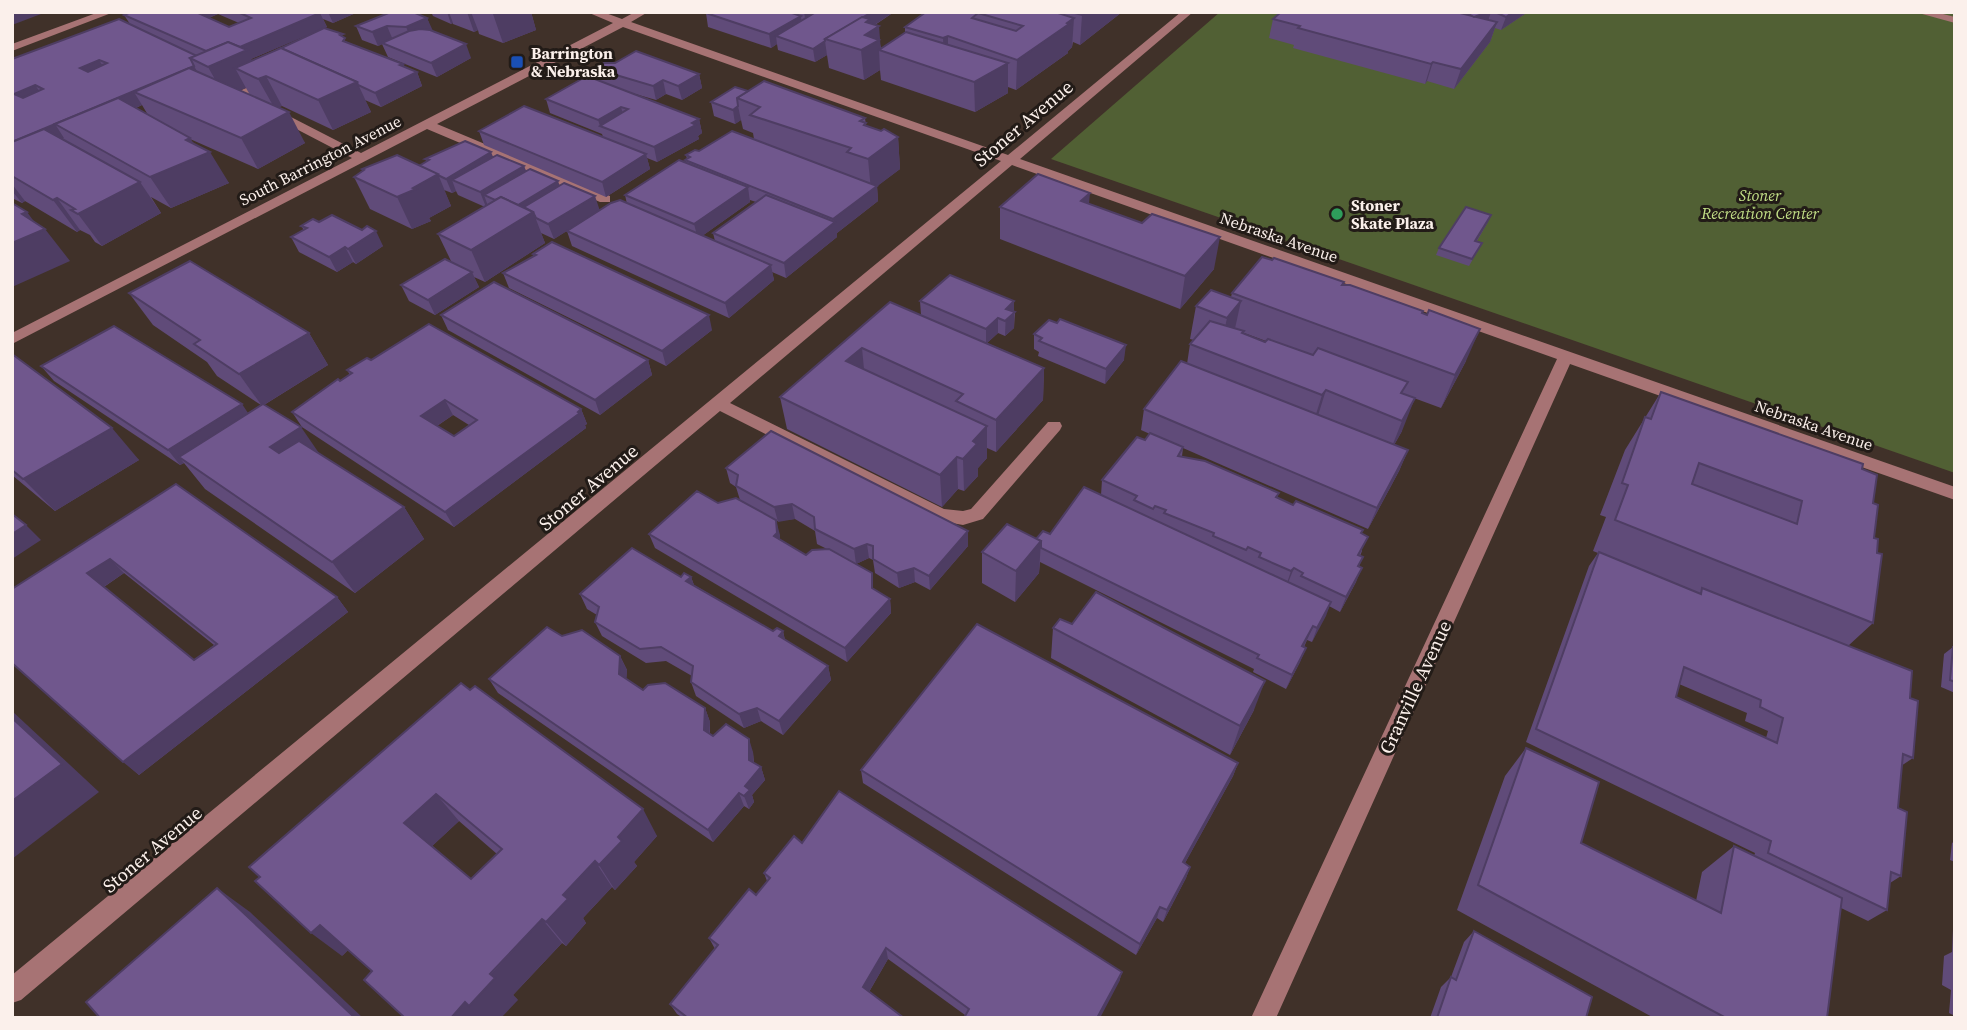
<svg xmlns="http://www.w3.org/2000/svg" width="1967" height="1030" font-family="'Source Serif 4',serif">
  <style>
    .green { fill: #516034 }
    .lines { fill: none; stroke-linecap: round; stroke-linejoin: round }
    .minor { fill: #a77374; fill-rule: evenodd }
    .wall { fill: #604b79; fill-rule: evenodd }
    .shaded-wall { fill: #4e3d63 }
    .building { fill: #70578d; stroke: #4e3d63; stroke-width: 2; fill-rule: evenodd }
    .transit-dot { fill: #1a4fb4; stroke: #221b17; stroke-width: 2.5 }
    .leisure-dot { fill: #2e9e5b; stroke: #221b17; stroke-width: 2.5 }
    .labels { text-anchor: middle; stroke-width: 6; stroke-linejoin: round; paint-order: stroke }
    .far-poi-label { font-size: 16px; font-weight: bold; fill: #fbf0eb; stroke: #221b17; text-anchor: start }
    .far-street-label { font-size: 16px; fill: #fbf0eb; stroke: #221b17 }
    .far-park-label { font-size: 16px; font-style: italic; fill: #c2df86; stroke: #221b17 }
    .street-label { font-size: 19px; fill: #fbf0eb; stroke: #221b17 }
  </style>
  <rect width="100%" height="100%" fill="#403129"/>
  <path class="green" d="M 1220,12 L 1955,13 L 1955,473 L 1051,159 Z"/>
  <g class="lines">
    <g class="minor">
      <path d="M 99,12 L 114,12 L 12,51 L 12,44 Z"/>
      <path d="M 587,12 L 603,12 L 622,19 L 635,12 L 648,12 L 631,22 L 1008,155 L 1181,12 L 1193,12 L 1020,159 L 1955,487 L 1955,500 L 1570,364 L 1276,1018 L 1251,1018 L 1557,359 L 1012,165 L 730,403 L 944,509 L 963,511 L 971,509 L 1048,422 L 1060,422 L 1062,426 L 1060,430 L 983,519 L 963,525 L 935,520 L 720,411 L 21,1000 L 12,1003 L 12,975 L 1001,161 L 623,27 L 437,124 L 610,196 L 610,202 L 600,202 L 427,129 L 12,344 L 12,333 L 352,158 L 235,97 L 235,93 L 263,80 L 271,80 L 271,84 L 248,95 L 361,153 L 613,23 Z"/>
      <path d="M 1915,12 L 1935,12 L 1955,17 L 1955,23 Z"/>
    </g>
  </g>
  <g class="wall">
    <path d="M 131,12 L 358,12 L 333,23 L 323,19 L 327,27 L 324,28 L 347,42 L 403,64 L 405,67 L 417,72 L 422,86 L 381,107 L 365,100 L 371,112 L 333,130 L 282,106 L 278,107 L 305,143 L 258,169 L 190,139 L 229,183 L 171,208 L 151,197 L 161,213 L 102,246 L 95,242 L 90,235 L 80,230 L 77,232 L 25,201 L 22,203 L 12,198 L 12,59 L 130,24 L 124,15 ZM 218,14 L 239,23 L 229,27 L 209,18 ZM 323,28 L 277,50 L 252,61 L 251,59 ZM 246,88 L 250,95 L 239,90 ZM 142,105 L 148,115 L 136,108 Z"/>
    <path d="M 431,12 L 531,12 L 536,30 L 503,43 L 479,34 L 478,30 L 474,32 L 453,24 L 453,23 L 451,24 L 433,16 Z"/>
    <path d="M 707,12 L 894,12 L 875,25 L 881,48 L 905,33 L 905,27 L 926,12 L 1122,12 L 1080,45 L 1073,42 L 1072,47 L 1068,51 L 1068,53 L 1016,90 L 1008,87 L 1008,93 L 975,112 L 881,80 L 880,70 L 864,80 L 829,68 L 827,55 L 815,62 L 778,50 L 777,44 L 771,48 L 708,27 L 706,13 Z"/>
    <path d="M 1281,12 L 1528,12 L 1501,30 L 1495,28 L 1490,42 L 1454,89 L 1427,81 L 1425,84 L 1293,48 L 1294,45 L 1269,38 L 1273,19 Z"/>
    <path d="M 427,18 L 432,31 L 471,58 L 437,77 L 388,57 L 382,44 L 378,46 L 362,40 L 356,26 Z"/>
    <path d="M 596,69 L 699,74 L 702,88 L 682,100 L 666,94 L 656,100 L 625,91 L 699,119 L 702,133 L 698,136 L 699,139 L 657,162 L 647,158 L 650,169 L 606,197 L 484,145 L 479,131 L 603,137 L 602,134 L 550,113 L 546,99 L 600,81 Z"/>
    <path d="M 748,91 L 865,118 L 866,126 L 898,137 L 900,169 L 877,186 L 878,201 L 837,233 L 837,237 L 786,278 L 772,272 L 774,280 L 729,318 L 572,246 L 567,231 L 571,228 L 554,239 L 541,233 L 545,243 L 485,282 L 474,277 L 479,287 L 435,315 L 409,301 L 401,285 L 451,261 L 438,234 L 485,207 L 458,195 L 456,191 L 452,193 L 444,190 L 451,206 L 429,218 L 431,221 L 412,229 L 370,209 L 354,177 L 363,171 L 362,169 L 419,166 L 427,162 L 425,159 L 493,157 L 524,166 L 526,171 L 560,185 L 600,210 L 627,204 L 625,195 L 686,163 L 685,160 L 687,159 L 686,155 L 754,139 L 753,133 L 743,129 L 741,120 L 735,124 L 714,116 L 711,102 ZM 750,200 L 756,202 L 713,233 L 715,241 L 702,236 L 750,202 Z"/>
    <path d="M 1089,204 L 1214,269 L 1180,309 L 1000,239 L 1000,207 Z"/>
    <path d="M 319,222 L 362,230 L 383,246 L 356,264 L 353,262 L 337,272 L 299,252 L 291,237 L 304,230 L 301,226 Z"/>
    <path d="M 1488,222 L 1477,241 L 1478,250 L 1469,266 L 1436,255 L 1439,248 Z"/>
    <path d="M 533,254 L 712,330 L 666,366 L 509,288 L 503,273 L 534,257 Z"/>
    <path d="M 1343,285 L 1422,313 L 1466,361 L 1441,408 L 1403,394 L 1402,431 L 1394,445 L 1408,450 L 1399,471 L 1368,529 L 1183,448 L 1182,456 L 1279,493 L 1277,498 L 1361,533 L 1362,551 L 1360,556 L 1363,557 L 1359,566 L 1356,582 L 1340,612 L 1329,606 L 1312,642 L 1307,640 L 1304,647 L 1300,662 L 1286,689 L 1253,672 L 1254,669 L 1040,562 L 1039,573 L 1015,602 L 982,583 L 982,552 L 1036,539 L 1050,534 L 1101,495 L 1102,480 L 1145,440 L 1150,434 L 1141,430 L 1144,409 L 1187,364 L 1190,344 L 1194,340 L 1190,339 L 1196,306 L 1231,297 L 1232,293 ZM 1244,333 L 1266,341 L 1265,342 L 1244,334 Z"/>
    <path d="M 129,293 L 309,333 L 328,365 L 264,405 L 318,453 L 404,507 L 424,539 L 355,593 L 205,489 L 184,463 L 180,465 L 54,381 L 41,366 L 248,413 L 261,405 L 217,376 L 207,362 L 153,325 Z"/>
    <path d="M 920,301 L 1015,312 L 1014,328 L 1005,336 L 998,333 L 987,343 L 1044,368 L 1043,400 L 996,452 L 987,448 L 987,458 L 978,468 L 978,476 L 964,491 L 958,489 L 942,507 L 787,429 L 780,397 L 890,302 L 921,315 Z"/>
    <path d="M 441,315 L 648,360 L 652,375 L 600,415 L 448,330 Z"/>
    <path d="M 1034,334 L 1124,360 L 1105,384 L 1038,356 L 1039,352 L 1034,349 Z"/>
    <path d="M 12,354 L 139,460 L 55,511 L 18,480 L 12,475 Z"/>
    <path d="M 371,360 L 581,409 L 587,424 L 585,425 L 586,428 L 454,527 L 302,427 L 292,412 L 350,375 L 347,370 ZM 453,415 L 469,425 L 454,436 L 437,426 Z"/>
    <path d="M 1661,392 L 1862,469 L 1873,503 L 1874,538 L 1877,553 L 1873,623 L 1848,646 L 1910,698 L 1913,758 L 1901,766 L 1898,808 L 1901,876 L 1890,883 L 1887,910 L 1868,921 L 1841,908 L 1827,1018 L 1654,1018 L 1457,910 L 1505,776 L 1526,748 L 1581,843 L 1696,901 L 1702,872 L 1734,846 L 1754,856 L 1755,853 L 1526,742 L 1589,566 L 1598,553 L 1593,551 L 1606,517 L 1600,515 L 1625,450 ZM 1679,684 L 1747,713 L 1745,721 L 1768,731 L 1766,738 L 1676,697 Z"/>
    <path d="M 726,468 L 968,546 L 930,590 L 915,582 L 899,588 L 875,573 L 873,560 L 869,558 L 856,564 L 874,590 L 890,599 L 891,613 L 847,662 L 655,548 L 649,534 L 718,503 L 740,500 L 736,487 L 730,483 ZM 795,519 L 815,531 L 817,544 L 827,549 L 806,555 L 780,540 L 776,521 Z"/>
    <path d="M 176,484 L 337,597 L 348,612 L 139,775 L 12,663 ZM 124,573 L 214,645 L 194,660 L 104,587 Z"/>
    <path d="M 681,577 L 691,577 L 694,585 L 773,631 L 783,631 L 785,640 L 828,666 L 831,680 L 783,735 L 761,721 L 744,728 L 696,696 L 691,682 L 692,676 L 666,661 L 646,663 L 602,636 L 595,622 L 597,615 L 587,609 L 580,594 Z"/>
    <path d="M 1053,628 L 1254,710 L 1230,755 L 1051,658 Z"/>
    <path d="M 562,636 L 620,656 L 627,670 L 626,679 L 643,690 L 705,708 L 710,722 L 710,734 L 713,736 L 753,752 L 754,763 L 761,767 L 765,780 L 752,795 L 754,802 L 749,809 L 744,806 L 713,842 L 498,693 L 489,679 Z"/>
    <path d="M 1953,647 L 1955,647 L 1955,693 L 1941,687 L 1944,654 Z"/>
    <path d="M 461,683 L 657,836 L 634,862 L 637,866 L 615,890 L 612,887 L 583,918 L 586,923 L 566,946 L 562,943 L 513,995 L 518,1000 L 348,950 L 342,956 ZM 459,821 L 497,854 L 471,879 L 432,846 Z"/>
    <path d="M 1238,763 L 1233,776 L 1185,863 L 1190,867 L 1186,878 L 1163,922 L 1157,918 L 1136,955 L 863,783 L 861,770 Z"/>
    <path d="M 1955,815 L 1955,834 L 1953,834 L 1954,816 Z"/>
    <path d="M 1955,841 L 1955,862 L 1950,860 L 1952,843 Z"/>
    <path d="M 802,843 L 1122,972 L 1119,982 L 965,1015 L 888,959 L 869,992 L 904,1018 L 683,1018 L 677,1014 L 670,1004 L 715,949 L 709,938 L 756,895 L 767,881 L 764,873 Z"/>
    <path d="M 1954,907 L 1955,907 L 1955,1016 L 1949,1013 L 1951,990 L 1942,985 L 1944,956 L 1952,952 Z"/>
    <path d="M 1474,931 L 1586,1018 L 1430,1018 L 1441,987 L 1451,977 L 1464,942 Z"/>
  </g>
  <g class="shaded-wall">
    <path d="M 12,12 L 40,12 L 41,14 L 12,25 Z"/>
    <path d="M 191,12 L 217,12 L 218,14 L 196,23 Z"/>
    <path d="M 328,12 L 358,12 L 333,23 Z"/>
    <path d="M 447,12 L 449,12 L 453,23 L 451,24 Z"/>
    <path d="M 467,12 L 471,12 L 478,30 L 474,32 Z"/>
    <path d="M 488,12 L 531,12 L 536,30 L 503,43 L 493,14 Z"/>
    <path d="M 804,12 L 826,12 L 806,24 Z"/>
    <path d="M 872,12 L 894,12 L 871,27 L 879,26 L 881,51 L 879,50 L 880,70 L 864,80 L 861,50 L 828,39 Z"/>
    <path d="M 1086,12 L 1122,12 L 1080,45 L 1082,15 Z"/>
    <path d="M 1488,12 L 1491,12 L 1487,24 L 1474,17 Z"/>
    <path d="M 1513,12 L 1528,12 L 1501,30 L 1506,17 Z"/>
    <path d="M 320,13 L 327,27 L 251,59 L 261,78 L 266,76 L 282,106 L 275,109 L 258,79 L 235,68 L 246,88 L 225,97 L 208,67 L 218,57 Z"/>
    <path d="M 801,16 L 802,29 L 776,36 L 777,44 L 771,48 L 769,34 Z"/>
    <path d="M 427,18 L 433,31 L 412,41 L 406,27 Z"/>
    <path d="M 1074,18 L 1072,47 L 1068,51 L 1068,53 L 1016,90 L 1017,60 Z"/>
    <path d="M 1497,22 L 1490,42 L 1454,89 L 1461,69 Z"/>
    <path d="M 387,26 L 393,40 L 378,46 L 372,32 Z"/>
    <path d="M 948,36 L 948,65 L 944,68 L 943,38 Z"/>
    <path d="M 825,41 L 827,55 L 815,62 L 813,49 Z"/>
    <path d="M 466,44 L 471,58 L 437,77 L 431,63 Z"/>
    <path d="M 99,60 L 108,74 L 89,82 L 80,68 Z"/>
    <path d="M 1433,62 L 1427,81 L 1425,84 L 1431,64 Z"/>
    <path d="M 1008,63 L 1008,93 L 975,112 L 974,82 Z"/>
    <path d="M 403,64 L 409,76 L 417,72 L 422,86 L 381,107 L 375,93 L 400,65 Z"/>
    <path d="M 194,66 L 202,80 L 134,92 L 142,105 L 73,135 L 55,124 L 64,138 L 12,161 L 12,142 Z"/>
    <path d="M 699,74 L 702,88 L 682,100 L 678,86 Z"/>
    <path d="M 663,80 L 666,94 L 656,100 L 653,86 Z"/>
    <path d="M 357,82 L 371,112 L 333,130 L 318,100 Z"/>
    <path d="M 35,85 L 45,99 L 24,108 L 14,94 Z"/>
    <path d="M 738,106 L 741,120 L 735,124 L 733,110 Z"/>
    <path d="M 621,107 L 625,121 L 600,126 L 598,120 Z"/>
    <path d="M 289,112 L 305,143 L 258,169 L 241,138 Z"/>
    <path d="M 699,119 L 702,133 L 698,136 L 699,139 L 657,162 L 654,147 Z"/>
    <path d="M 898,137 L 900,169 L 871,191 L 868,159 Z"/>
    <path d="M 190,138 L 201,156 L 210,152 L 229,183 L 171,208 L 150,177 L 186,140 Z"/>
    <path d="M 491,152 L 497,166 L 452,180 L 456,191 L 452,193 L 446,179 Z"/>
    <path d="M 646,154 L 650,169 L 606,197 L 602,182 Z"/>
    <path d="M 524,166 L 530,181 L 484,195 L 488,206 L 486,207 L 480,192 Z"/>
    <path d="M 438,174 L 451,206 L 429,218 L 431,221 L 412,229 L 397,197 Z"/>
    <path d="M 558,181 L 563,195 L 534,214 L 545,243 L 485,282 L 471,250 L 513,208 Z"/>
    <path d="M 140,182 L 161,213 L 102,246 L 78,214 Z"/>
    <path d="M 12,184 L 25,201 L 22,203 L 12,191 Z"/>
    <path d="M 877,186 L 878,201 L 837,233 L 837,237 L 786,278 L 784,263 L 834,223 L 833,219 Z"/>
    <path d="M 748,187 L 750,202 L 698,239 L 694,224 Z"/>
    <path d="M 1090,193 L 1087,224 L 1081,201 Z"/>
    <path d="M 595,196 L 600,211 L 554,239 L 548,224 Z"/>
    <path d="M 57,198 L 80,230 L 77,232 L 53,200 Z"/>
    <path d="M 27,212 L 41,231 L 45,229 L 70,261 L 12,287 L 12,243 L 22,214 Z"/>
    <path d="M 1491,215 L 1488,222 L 1472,248 L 1475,241 Z"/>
    <path d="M 376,231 L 383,246 L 356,264 L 348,249 Z"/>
    <path d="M 1220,237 L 1214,269 L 1180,309 L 1185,276 Z"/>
    <path d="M 345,247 L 353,262 L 337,272 L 329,257 Z"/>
    <path d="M 771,265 L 774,280 L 729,318 L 725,303 Z"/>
    <path d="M 472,272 L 479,287 L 435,315 L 428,300 Z"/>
    <path d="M 1014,301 L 1014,328 L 1005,336 L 1006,309 Z"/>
    <path d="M 1241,301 L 1234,333 L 1220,351 L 1227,318 Z"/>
    <path d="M 709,315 L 712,330 L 666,366 L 662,351 Z"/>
    <path d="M 998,318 L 998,333 L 986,344 L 986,329 Z"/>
    <path d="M 1480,329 L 1466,361 L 1441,408 L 1455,375 Z"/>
    <path d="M 309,333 L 328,365 L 262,406 L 239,374 Z"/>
    <path d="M 1126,345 L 1124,360 L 1105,384 L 1106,369 Z"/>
    <path d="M 862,348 L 865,380 L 846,361 Z"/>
    <path d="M 648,360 L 652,375 L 600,415 L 595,400 Z"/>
    <path d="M 1044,368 L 1043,400 L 996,452 L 996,420 Z"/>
    <path d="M 1326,390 L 1316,422 L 1312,427 L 1322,395 Z"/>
    <path d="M 1415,398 L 1402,431 L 1389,454 L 1402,421 Z"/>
    <path d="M 445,400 L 453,415 L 429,431 L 421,416 Z"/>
    <path d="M 242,404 L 252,419 L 179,457 L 184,463 L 180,465 L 168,450 Z"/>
    <path d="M 581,409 L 587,424 L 585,425 L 586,428 L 454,527 L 445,512 Z"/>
    <path d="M 987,426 L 987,458 L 978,468 L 978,476 L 964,491 L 963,459 L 973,441 Z"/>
    <path d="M 301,427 L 323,459 L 293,480 L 270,447 Z"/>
    <path d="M 112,428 L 139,460 L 55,511 L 23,479 Z"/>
    <path d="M 1408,450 L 1399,471 L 1368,529 L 1377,508 Z"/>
    <path d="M 957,457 L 958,489 L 942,507 L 940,475 Z"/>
    <path d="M 792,504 L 795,519 L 778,522 L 774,507 Z"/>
    <path d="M 404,507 L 424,539 L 355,593 L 332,562 Z"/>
    <path d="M 776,520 L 780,535 L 780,547 L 774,536 Z"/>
    <path d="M 26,525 L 41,540 L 12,559 L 12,534 Z"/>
    <path d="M 968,531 L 968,546 L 930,590 L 929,576 Z"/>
    <path d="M 1041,541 L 1039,573 L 1015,602 L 1016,571 Z"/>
    <path d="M 867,544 L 869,558 L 856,564 L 854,549 Z"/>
    <path d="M 110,559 L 124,573 L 102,588 L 87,573 Z"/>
    <path d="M 914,568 L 915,582 L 899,588 L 897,573 Z"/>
    <path d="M 1294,568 L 1288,583 L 1286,586 L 1291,571 Z"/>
    <path d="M 1362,568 L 1356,582 L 1340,612 L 1346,597 Z"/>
    <path d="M 691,577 L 696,591 L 686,581 Z"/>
    <path d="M 337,597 L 348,612 L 139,775 L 123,762 Z"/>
    <path d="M 890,599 L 891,613 L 847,662 L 845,648 Z"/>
    <path d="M 1331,602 L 1326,616 L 1312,642 L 1317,628 Z"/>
    <path d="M 1313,626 L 1307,640 L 1296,660 L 1302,646 Z"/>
    <path d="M 783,631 L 786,646 L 779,636 Z"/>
    <path d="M 1306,648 L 1300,662 L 1286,689 L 1292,675 Z"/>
    <path d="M 620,656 L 627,670 L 626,688 L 619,674 Z"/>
    <path d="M 828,666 L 831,680 L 783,735 L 779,721 Z"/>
    <path d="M 1265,681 L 1254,710 L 1230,755 L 1240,726 Z"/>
    <path d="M 705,708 L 710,722 L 709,743 L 704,730 Z"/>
    <path d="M 757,708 L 761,721 L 744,728 L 739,714 Z"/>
    <path d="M 12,711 L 99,792 L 12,859 Z"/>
    <path d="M 749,739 L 753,752 L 754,773 L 749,760 Z"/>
    <path d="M 1238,763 L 1233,776 L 1179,874 L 1183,862 Z"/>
    <path d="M 761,767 L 765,780 L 752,795 L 754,802 L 749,809 L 744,796 L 745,786 Z"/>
    <path d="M 739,793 L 744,806 L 713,842 L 708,830 Z"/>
    <path d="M 436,794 L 459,821 L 429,849 L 404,823 Z"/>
    <path d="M 643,809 L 657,836 L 634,862 L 637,866 L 615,890 L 599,865 L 618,837 Z"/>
    <path d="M 595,861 L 612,887 L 583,918 L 586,923 L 566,946 L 546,922 L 563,895 Z"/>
    <path d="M 1190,867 L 1186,878 L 1163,922 L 1167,910 Z"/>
    <path d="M 217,888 L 250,912 L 363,1018 L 355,1018 Z"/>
    <path d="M 1160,907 L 1157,918 L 1136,955 L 1140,944 Z"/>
    <path d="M 542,919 L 562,943 L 513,995 L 518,1000 L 501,1018 L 451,1018 Z"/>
    <path d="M 320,925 L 350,948 L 342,956 L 311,933 Z"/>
    <path d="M 886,948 L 888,959 L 866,997 L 863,987 Z"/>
    <path d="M 1122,972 L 1119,982 L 1100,1018 L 1097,1018 Z"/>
  </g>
  <g class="building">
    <path d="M 131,12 L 196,12 L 229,27 L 251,18 L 238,12 L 317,12 L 320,13 L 240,47 L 228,42 L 206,51 L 124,15 Z"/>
    <path d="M 391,12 L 413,12 L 427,18 L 406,27 L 387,26 L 372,32 L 356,26 Z"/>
    <path d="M 707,12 L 789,12 L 801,16 L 769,34 L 706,13 Z"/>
    <path d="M 816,12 L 872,12 L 825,39 L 825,41 L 813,49 L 776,36 Z"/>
    <path d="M 926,12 L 1055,12 L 1074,18 L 1067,23 L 1069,24 L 1017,60 L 948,36 L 943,38 L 905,27 ZM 978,13 L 1023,26 L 1016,31 L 972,18 Z"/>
    <path d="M 1071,12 L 1086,12 L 1082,15 Z"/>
    <path d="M 1281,12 L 1456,12 L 1497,22 L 1461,69 L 1433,62 L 1431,64 L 1298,28 L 1300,26 L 1273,19 Z"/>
    <path d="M 1465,12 L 1488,12 L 1474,17 Z"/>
    <path d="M 1495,12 L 1513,12 L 1506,17 Z"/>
    <path d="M 862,17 L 870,19 L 866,22 L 879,26 L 865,35 L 879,40 L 861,50 L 825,39 Z"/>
    <path d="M 119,19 L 197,56 L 190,58 L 194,66 L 12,142 L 12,59 ZM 99,60 L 107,63 L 88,72 L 80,68 ZM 35,85 L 43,89 L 23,98 L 14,94 Z"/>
    <path d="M 324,28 L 343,34 L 340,35 L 345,38 L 343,41 L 403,64 L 400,65 L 417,72 L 375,93 L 358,85 L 357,82 L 281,48 L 277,50 Z"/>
    <path d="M 420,29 L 430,30 L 466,44 L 431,63 L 382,43 L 409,31 Z"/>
    <path d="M 906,32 L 1008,63 L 974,82 L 879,50 Z"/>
    <path d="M 228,42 L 247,50 L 208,67 L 190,58 Z"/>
    <path d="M 281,48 L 357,82 L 318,100 L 266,76 L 258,79 L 235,68 Z"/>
    <path d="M 636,51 L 699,74 L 678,86 L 663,80 L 653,86 L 596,69 L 604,63 L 615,63 Z"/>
    <path d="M 189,68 L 289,112 L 241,138 L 134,92 Z"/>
    <path d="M 587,76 L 699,119 L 692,123 L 696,125 L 654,147 L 600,126 L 628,109 L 621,107 L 598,120 L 546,99 Z"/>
    <path d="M 764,81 L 865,118 L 860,121 L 866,123 L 864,125 L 881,131 L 884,129 L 898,137 L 868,159 L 847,152 L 851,148 L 750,115 L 760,107 L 737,98 Z"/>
    <path d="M 735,87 L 748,91 L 737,98 L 738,106 L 733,110 L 711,102 Z"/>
    <path d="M 118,98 L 190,138 L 186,140 L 210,152 L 150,177 L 55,124 Z"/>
    <path d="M 524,106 L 646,154 L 602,182 L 479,131 Z"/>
    <path d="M 44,129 L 140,182 L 78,214 L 71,210 L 75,209 L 57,198 L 53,200 L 12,176 L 12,142 Z"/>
    <path d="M 732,131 L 877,186 L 833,219 L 685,160 L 690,157 L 686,155 L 695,150 L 699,151 Z"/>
    <path d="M 465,141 L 491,152 L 446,179 L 419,166 L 429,160 L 425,159 Z"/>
    <path d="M 397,155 L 438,174 L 413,188 L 416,189 L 397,197 L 354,177 L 364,170 L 362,169 Z"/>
    <path d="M 497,155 L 524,166 L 480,192 L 452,180 Z"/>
    <path d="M 679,160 L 748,187 L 694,224 L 625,195 Z"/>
    <path d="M 530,169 L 558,181 L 518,205 L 501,197 L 495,200 L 484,195 Z"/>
    <path d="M 1038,174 L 1090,193 L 1081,201 L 1142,223 L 1152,214 L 1220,237 L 1185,276 L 1000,207 Z"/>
    <path d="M 564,183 L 595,196 L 548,224 L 536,218 L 533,212 L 524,207 Z"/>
    <path d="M 766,195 L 835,222 L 784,263 L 713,233 Z"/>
    <path d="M 501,197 L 533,212 L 471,250 L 438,234 Z"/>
    <path d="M 620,200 L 771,265 L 725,303 L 567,231 L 611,203 Z"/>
    <path d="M 12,203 L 27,212 L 22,214 L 45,229 L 12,243 Z"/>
    <path d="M 1466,207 L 1491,215 L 1475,241 L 1482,243 L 1472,259 L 1439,248 Z"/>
    <path d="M 332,215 L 362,230 L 367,226 L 376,231 L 348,249 L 345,247 L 329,257 L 291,237 L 307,228 L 301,226 L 313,219 L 319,222 Z"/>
    <path d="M 552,242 L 709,315 L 662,351 L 503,273 L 536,255 L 533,254 Z"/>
    <path d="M 1262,257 L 1272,260 L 1274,258 L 1344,282 L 1342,285 L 1350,285 L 1423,311 L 1422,313 L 1427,315 L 1429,310 L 1480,329 L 1455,375 L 1232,293 Z"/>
    <path d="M 445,259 L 472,272 L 428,300 L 401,285 Z"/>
    <path d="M 190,261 L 309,333 L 239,374 L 194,344 L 200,340 L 129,293 Z"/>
    <path d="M 950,275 L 1014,301 L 1006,309 L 1015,312 L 1005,321 L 998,318 L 986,329 L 920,301 Z"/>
    <path d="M 494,282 L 648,360 L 595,400 L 441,315 Z"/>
    <path d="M 1211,290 L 1241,301 L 1227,318 L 1196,306 Z"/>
    <path d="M 890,302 L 1044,368 L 996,420 L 956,401 L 963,394 L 862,348 L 846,361 L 987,426 L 973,441 L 977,444 L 963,459 L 957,457 L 940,475 L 780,397 Z"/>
    <path d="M 1060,319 L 1126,345 L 1106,369 L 1039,341 L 1042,338 L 1034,334 L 1049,320 L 1057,323 Z"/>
    <path d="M 1210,321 L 1244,331 L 1242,333 L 1265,342 L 1268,339 L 1313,355 L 1318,348 L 1408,382 L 1401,393 L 1415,398 L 1402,421 L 1326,390 L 1322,395 L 1190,344 Z"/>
    <path d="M 429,324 L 581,409 L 578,412 L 580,413 L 445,512 L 292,412 L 338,379 L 340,381 L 352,373 L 347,370 L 367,358 L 371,360 ZM 445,400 L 477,420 L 454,436 L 421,416 Z"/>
    <path d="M 114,326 L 242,404 L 168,450 L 41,366 Z"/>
    <path d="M 12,354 L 112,428 L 23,479 L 12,470 Z"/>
    <path d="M 1181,361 L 1408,450 L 1377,508 L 1144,409 Z"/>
    <path d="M 1661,392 L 1863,464 L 1862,469 L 1877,475 L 1873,503 L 1878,505 L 1874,538 L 1878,539 L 1877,553 L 1882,554 L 1873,623 L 1615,520 L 1628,485 L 1622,483 L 1645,417 L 1651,419 ZM 1699,463 L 1802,501 L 1797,524 L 1692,484 Z"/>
    <path d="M 263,404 L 301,427 L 270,447 L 279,453 L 299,441 L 404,507 L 332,562 L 179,457 Z"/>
    <path d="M 771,431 L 968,531 L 929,576 L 914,568 L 897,573 L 873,559 L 873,546 L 867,544 L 854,549 L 815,529 L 814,517 L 792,504 L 774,507 L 736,486 L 738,475 L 726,468 Z"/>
    <path d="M 1150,433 L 1183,447 L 1178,456 L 1205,461 L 1279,493 L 1276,497 L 1293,505 L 1296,501 L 1363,530 L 1361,533 L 1368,537 L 1358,555 L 1363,557 L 1358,566 L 1362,568 L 1346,597 L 1301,576 L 1303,573 L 1294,568 L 1291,571 L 1259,557 L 1261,553 L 1248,547 L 1246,550 L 1213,536 L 1214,533 L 1164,513 L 1166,510 L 1155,506 L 1153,509 L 1134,500 L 1137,496 L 1102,480 L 1137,437 L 1145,440 Z"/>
    <path d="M 176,484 L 337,597 L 123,762 L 12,663 L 12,589 ZM 110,559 L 217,644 L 194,660 L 87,573 Z"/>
    <path d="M 1084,487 L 1331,602 L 1317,628 L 1313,626 L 1302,646 L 1306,648 L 1292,675 L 1257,658 L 1259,655 L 1041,548 L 1041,541 L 1036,539 L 1043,531 L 1050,534 Z"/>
    <path d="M 697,491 L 718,503 L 736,498 L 776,520 L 777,533 L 774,536 L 806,555 L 812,550 L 829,549 L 872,573 L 872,588 L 890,599 L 845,648 L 649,534 Z"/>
    <path d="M 12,514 L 26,525 L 12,534 Z"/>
    <path d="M 1007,524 L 1041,541 L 1016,571 L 982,552 Z"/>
    <path d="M 632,548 L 681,577 L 684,573 L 691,577 L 686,581 L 773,631 L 777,628 L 783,631 L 779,636 L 828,666 L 779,721 L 757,708 L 739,714 L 691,682 L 693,666 L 661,647 L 640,649 L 595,622 L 599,607 L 580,594 Z"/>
    <path d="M 1599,552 L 1701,594 L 1702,588 L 1912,671 L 1910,698 L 1918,701 L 1913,758 L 1903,754 L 1898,808 L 1907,812 L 1901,876 L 1891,872 L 1887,910 L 1768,853 L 1771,841 L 1536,729 ZM 1684,667 L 1761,700 L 1760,707 L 1783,718 L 1777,743 L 1676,697 Z"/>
    <path d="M 1096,592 L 1265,681 L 1240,726 L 1053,628 L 1060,619 L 1072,624 Z"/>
    <path d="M 977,624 L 1238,763 L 1183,862 L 1190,867 L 1167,910 L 1160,907 L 1140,944 L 861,770 Z"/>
    <path d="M 547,627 L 562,636 L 582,630 L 620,656 L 619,674 L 643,690 L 648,685 L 665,683 L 705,708 L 704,730 L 713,736 L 726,724 L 749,739 L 749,760 L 761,767 L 745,786 L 750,790 L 744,796 L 739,793 L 708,830 L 489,679 Z"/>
    <path d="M 1953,647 L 1955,647 L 1955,682 L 1950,680 Z"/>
    <path d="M 461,683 L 470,690 L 475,686 L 643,809 L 618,837 L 622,841 L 599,865 L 595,861 L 563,895 L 568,899 L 546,922 L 542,919 L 490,974 L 495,978 L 469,1006 L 465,1002 L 451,1018 L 405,1018 L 364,980 L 372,971 L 320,925 L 311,933 L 255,881 L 260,877 L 249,867 ZM 436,794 L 502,849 L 471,879 L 404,823 Z"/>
    <path d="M 12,718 L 62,764 L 12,801 Z"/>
    <path d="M 1526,748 L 1599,782 L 1581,843 L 1721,913 L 1734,846 L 1842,898 L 1827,1018 L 1726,1018 L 1478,885 Z"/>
    <path d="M 839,791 L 1122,972 L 1097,1018 L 964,1018 L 969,1009 L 886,948 L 863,987 L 904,1018 L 688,1018 L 670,1004 L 718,945 L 709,938 L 749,889 L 756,895 L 770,878 L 764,873 L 794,836 L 802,843 Z"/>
    <path d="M 217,888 L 355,1018 L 100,1018 L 86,1002 Z"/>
    <path d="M 1474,931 L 1592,997 L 1586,1018 L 1437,1018 L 1451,977 L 1456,980 Z"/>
  </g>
  <rect class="transit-dot" x="510" y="55" width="14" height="14" rx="3.5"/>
  <circle class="leisure-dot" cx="1337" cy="214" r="7"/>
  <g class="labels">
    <g class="far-poi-label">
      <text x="531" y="59">Barrington<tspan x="531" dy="18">&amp; Nebraska</tspan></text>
      <text x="1351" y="211">Stoner<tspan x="1351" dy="18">Skate Plaza</tspan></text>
    </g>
    <g class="far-street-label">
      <text transform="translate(320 160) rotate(-27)" y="6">South Barrington Avenue</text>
      <text transform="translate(1279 237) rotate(19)" y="6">Nebraska Avenue</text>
      <text transform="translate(1814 425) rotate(19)" y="6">Nebraska Avenue</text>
    </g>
    <g class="far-park-label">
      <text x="1760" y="201">Stoner<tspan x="1760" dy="18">Recreation Center</tspan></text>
    </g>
    <g class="street-label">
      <text transform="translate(1023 123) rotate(-40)" y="7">Stoner Avenue</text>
      <text transform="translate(588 487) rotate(-40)" y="7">Stoner Avenue</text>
      <text transform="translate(1415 687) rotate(-65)" y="7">Granville Avenue</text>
      <text transform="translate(152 849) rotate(-40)" y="7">Stoner Avenue</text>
    </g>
  </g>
  <rect width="1967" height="1030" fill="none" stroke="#fbf0eb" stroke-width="28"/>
</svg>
